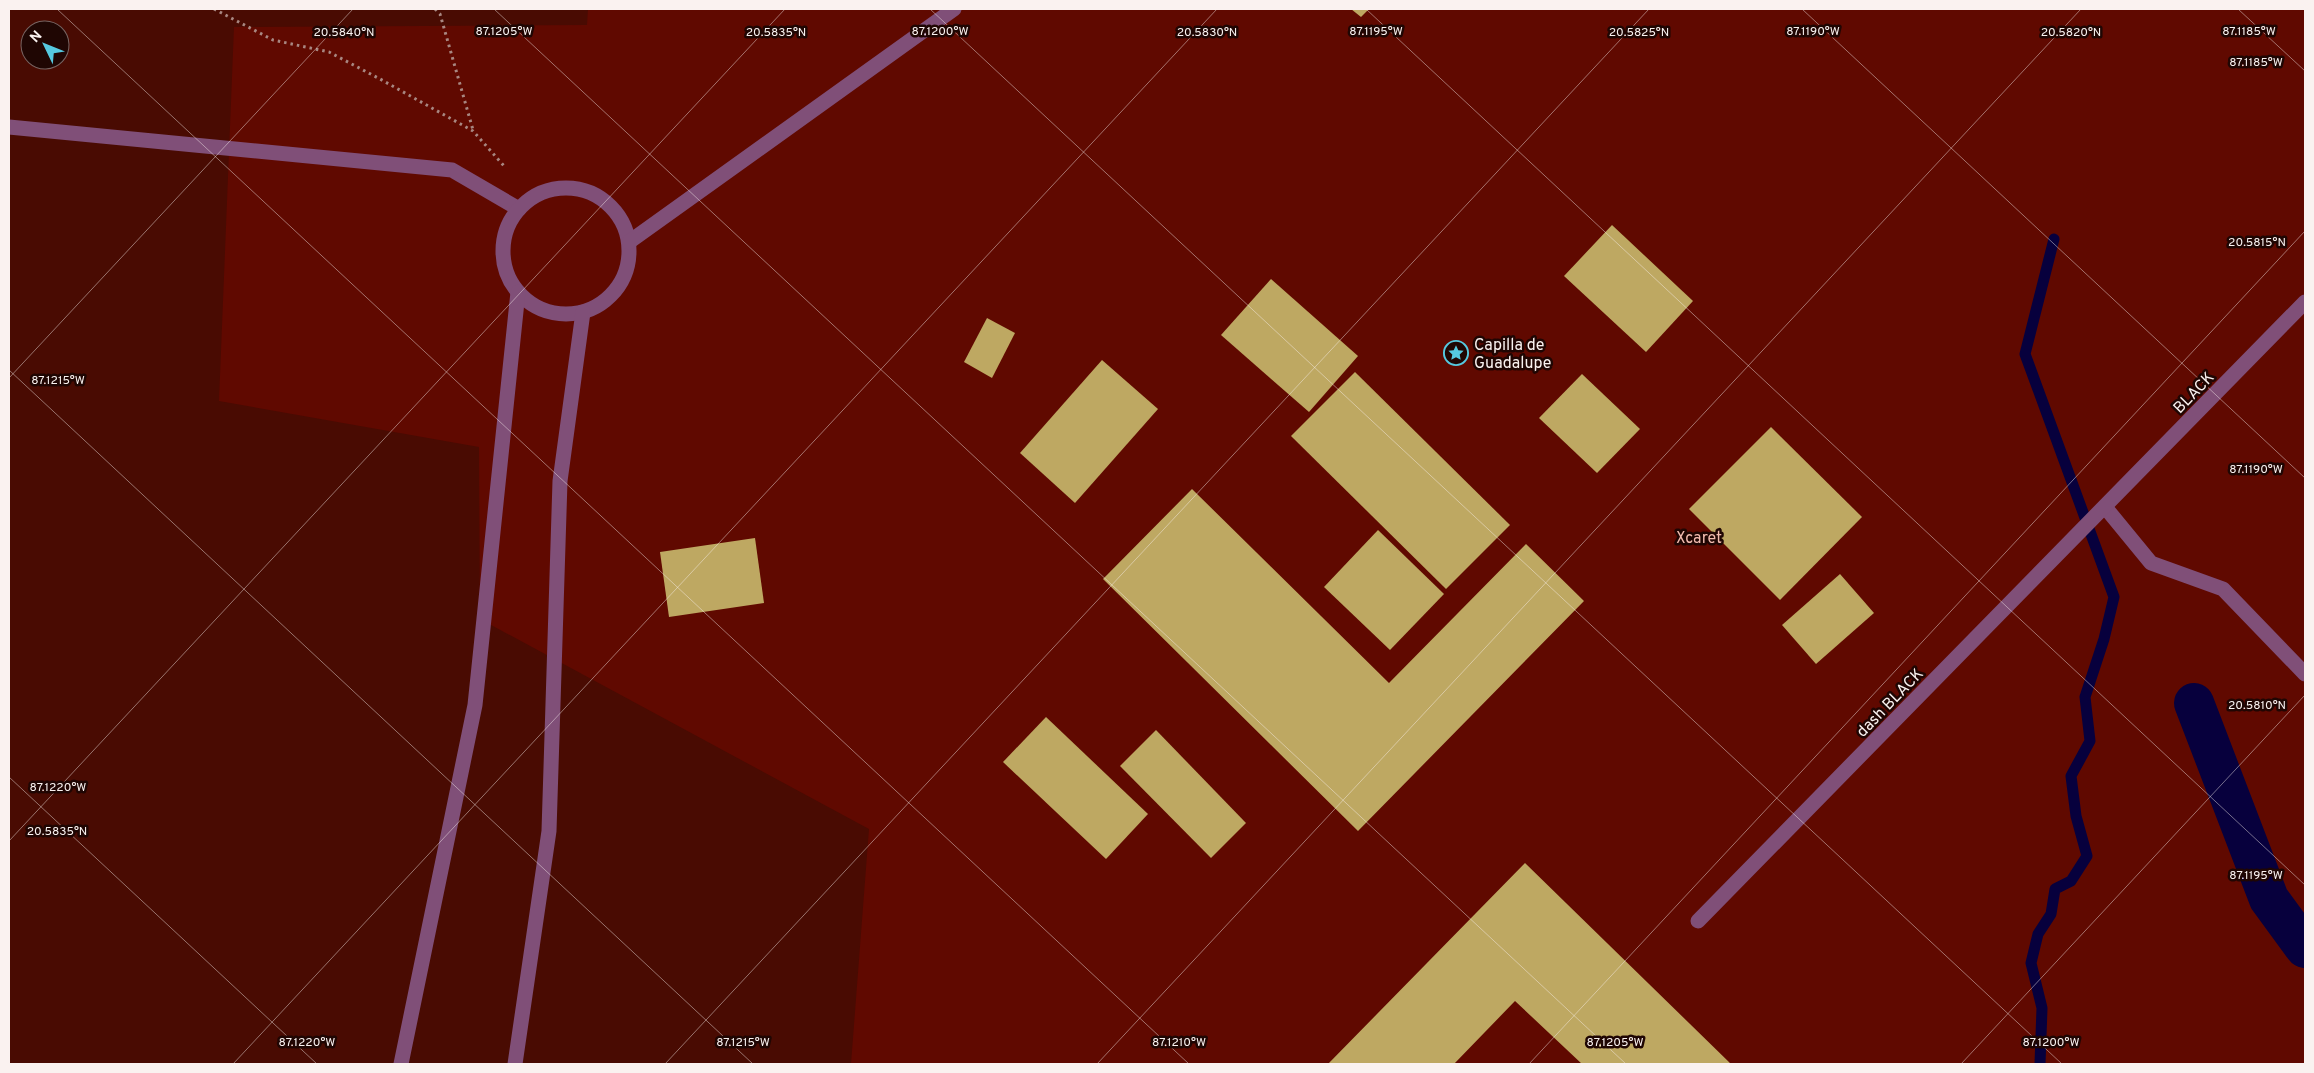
<svg xmlns="http://www.w3.org/2000/svg" width="2314" height="1073" font-family="Overpass,sans-serif">
  <style>
    .green { fill: #600900 }
    .lines { fill: none; stroke-linecap: round; stroke-linejoin: round }
    .stream { stroke: #07003d; stroke-width: 11 }
    .canal { stroke: #07003d; stroke-width: 40 }
    .building { fill: #bea862 }
    .path { stroke: #a88781; stroke-width: 3; stroke-dasharray: 2.5 4; stroke-linecap: butt }
    .minor { stroke: #804f78; stroke-width: 15 }
    .ticks { fill: none; stroke: #faf2f0; stroke-width: 1; stroke-opacity: 0.45 }
    .labels { text-anchor: middle; stroke-width: 5; stroke-linejoin: round; paint-order: stroke }
    .poi-label { font-size: 16px; fill: #faf2f0; stroke: #1f0603; text-anchor: start }
    .street-label { font-size: 16px; fill: #faf2f0; stroke: #1f0603 }
    .park-label { font-size: 16px; fill: #f2bbaf; stroke: #1f0603 }
    .ticks-label { font-size: 12px; text-anchor: middle; fill: #faf2f0; stroke: #1f0603; stroke-width: 5; stroke-linejoin: round; paint-order: stroke }
  </style>
  <rect width="100%" height="100%" fill="#490b02"/>
  <path class="green" d="M 588,9 L 2305,9 L 2305,1064 L 851,1064 L 869,829 L 480,619 L 479,447 L 219,401 L 234,27 L 587,25 Z"/>
  <g class="lines">
    <path class="stream" d="M 2040,1064 L 2042,1008 L 2031,963 L 2038,934 L 2051,914 L 2055,889 L 2071,881 L 2087,856 L 2076,816 L 2071,776 L 2090,741 L 2085,697 L 2104,639 L 2114,597 L 2025,354 L 2054,239"/>
    <path class="canal" d="M 2194,703 L 2269,899 L 2305,948"/>
  </g>
  <g class="building">
    <path d="M 1351,9 L 1369,9 L 1361,17 Z"/>
    <path d="M 1612,225 L 1693,301 L 1646,352 L 1564,276 Z"/>
    <path d="M 1271,279 L 1358,356 L 1309,412 L 1221,335 Z"/>
    <path d="M 987,318 L 1015,333 L 992,378 L 964,362 Z"/>
    <path d="M 1102,360 L 1158,409 L 1075,503 L 1020,453 Z"/>
    <path d="M 1355,372 L 1510,525 L 1446,589 L 1291,436 Z"/>
    <path d="M 1582,374 L 1640,429 L 1597,473 L 1539,418 Z"/>
    <path d="M 1771,427 L 1862,517 L 1780,600 L 1689,509 Z"/>
    <path d="M 1192,489 L 1389,683 L 1526,544 L 1584,601 L 1358,831 L 1103,579 Z"/>
    <path d="M 1378,530 L 1444,594 L 1390,650 L 1324,587 Z"/>
    <path d="M 755,538 L 764,603 L 669,617 L 660,552 Z"/>
    <path d="M 1840,574 L 1874,613 L 1816,664 L 1782,625 Z"/>
    <path d="M 1046,717 L 1148,814 L 1106,859 L 1003,762 Z"/>
    <path d="M 1156,730 L 1246,823 L 1211,858 L 1120,766 Z"/>
    <path d="M 1525,863 L 1731,1064 L 1582,1064 L 1515,1001 L 1454,1064 L 1328,1064 Z"/>
  </g>
  <g class="lines">
    <g class="path">
      <path d="M 214,9 L 273,40 L 329,52 L 380,79 L 473,131 L 505,167"/>
      <path d="M 435,9 L 440,14 L 473,130"/>
    </g>
    <g class="minor">
      <path d="M 9,127 L 452,170 L 519,209"/>
      <circle cx="566" cy="251" r="63"/>
      <path d="M 629,242 L 954,9"/>
      <path d="M 2105,507 L 2151,563 L 2223,589 L 2305,674"/>
      <path d="M 1698,921 L 2305,302"/>
      <path d="M 401,1064 L 475,705 L 518,292"/>
      <path d="M 515,1064 L 549,831 L 560,481 L 583,312"/>
    </g>
  </g>
  <path class="ticks" d="M 57,9 L 1189,1064M 494,9 L 1626,1064M 930,9 L 2062,1064M 1366,9 L 2305,885M 1802,9 L 2305,478M 2238,9 L 2305,71M 9,370 L 753,1064M 9,378 L 353,9M 9,777 L 317,1064M 9,841 L 785,9M 233,1064 L 1217,9M 665,1064 L 1649,9M 1097,1064 L 2081,9M 1529,1064 L 2305,231M 1961,1064 L 2305,695"/>
  <defs>
    <symbol id="sight-ring" viewBox="-11 -11 22 22"><circle r="9.5" fill="#1f0603" stroke="#56c9e0" stroke-width="1.5"/><path d="M0-6L1.8-2.2L6-1.7L2.9 1.2L3.7 5.4L0 3.3L-3.7 5.4L-2.9 1.2L-6-1.7L-1.8-2.2Z" fill="#56c9e0"/></symbol>
  </defs>
  <g fill-rule="evenodd">
    <use href="#sight-ring" x="1442" y="339" width="28" height="28"/>
  </g>
  <g class="labels">
    <g class="poi-label">
      <text x="1474" y="350">Capilla de<tspan x="1474" dy="18">Guadalupe</tspan></text>
    </g>
    <g class="street-label">
      <text transform="translate(2193 392) rotate(-46)" y="6">BLACK</text>
      <text transform="translate(1889 702) rotate(-46)" y="6">dash BLACK</text>
    </g>
    <g class="park-label">
      <text x="1699" y="543">Xcaret</text>
    </g>
  </g>
  <g class="ticks-label">
    <text x="2249" y="35">87.1185°W</text>
    <text x="504" y="35">87.1205°W</text>
    <text x="940" y="35">87.1200°W</text>
    <text x="1376" y="35">87.1195°W</text>
    <text x="1813" y="35">87.1190°W</text>
    <text x="344" y="36">20.5840°N</text>
    <text x="776" y="36">20.5835°N</text>
    <text x="1207" y="36">20.5830°N</text>
    <text x="1639" y="36">20.5825°N</text>
    <text x="2071" y="36">20.5820°N</text>
    <text x="2256" y="66">87.1185°W</text>
    <text x="2257" y="246">20.5815°N</text>
    <text x="58" y="384">87.1215°W</text>
    <text x="2256" y="473">87.1190°W</text>
    <text x="2257" y="709">20.5810°N</text>
    <text x="58" y="791">87.1220°W</text>
    <text x="57" y="835">20.5835°N</text>
    <text x="2256" y="879">87.1195°W</text>
    <text x="307" y="1046">87.1220°W</text>
    <text x="743" y="1046">87.1215°W</text>
    <text x="1179" y="1046">87.1210°W</text>
    <text x="1615" y="1046">87.1205°W</text>
    <text x="2051" y="1046">87.1200°W</text>
  </g>
  <rect width="2314" height="1073" fill="none" stroke="#faf2f0" stroke-width="20"/>
  <g transform="translate(45 45) rotate(313)"><circle r="24" fill="#1f0603" stroke="#776462"/>
  <path d="M0-4L9 19L0 12L-9 19Z" fill="#56c9e0"/>
  <text y="-8" font-size="14" font-weight="bold" text-anchor="middle" fill="#faf2f0">N</text>
  </g>
</svg>
